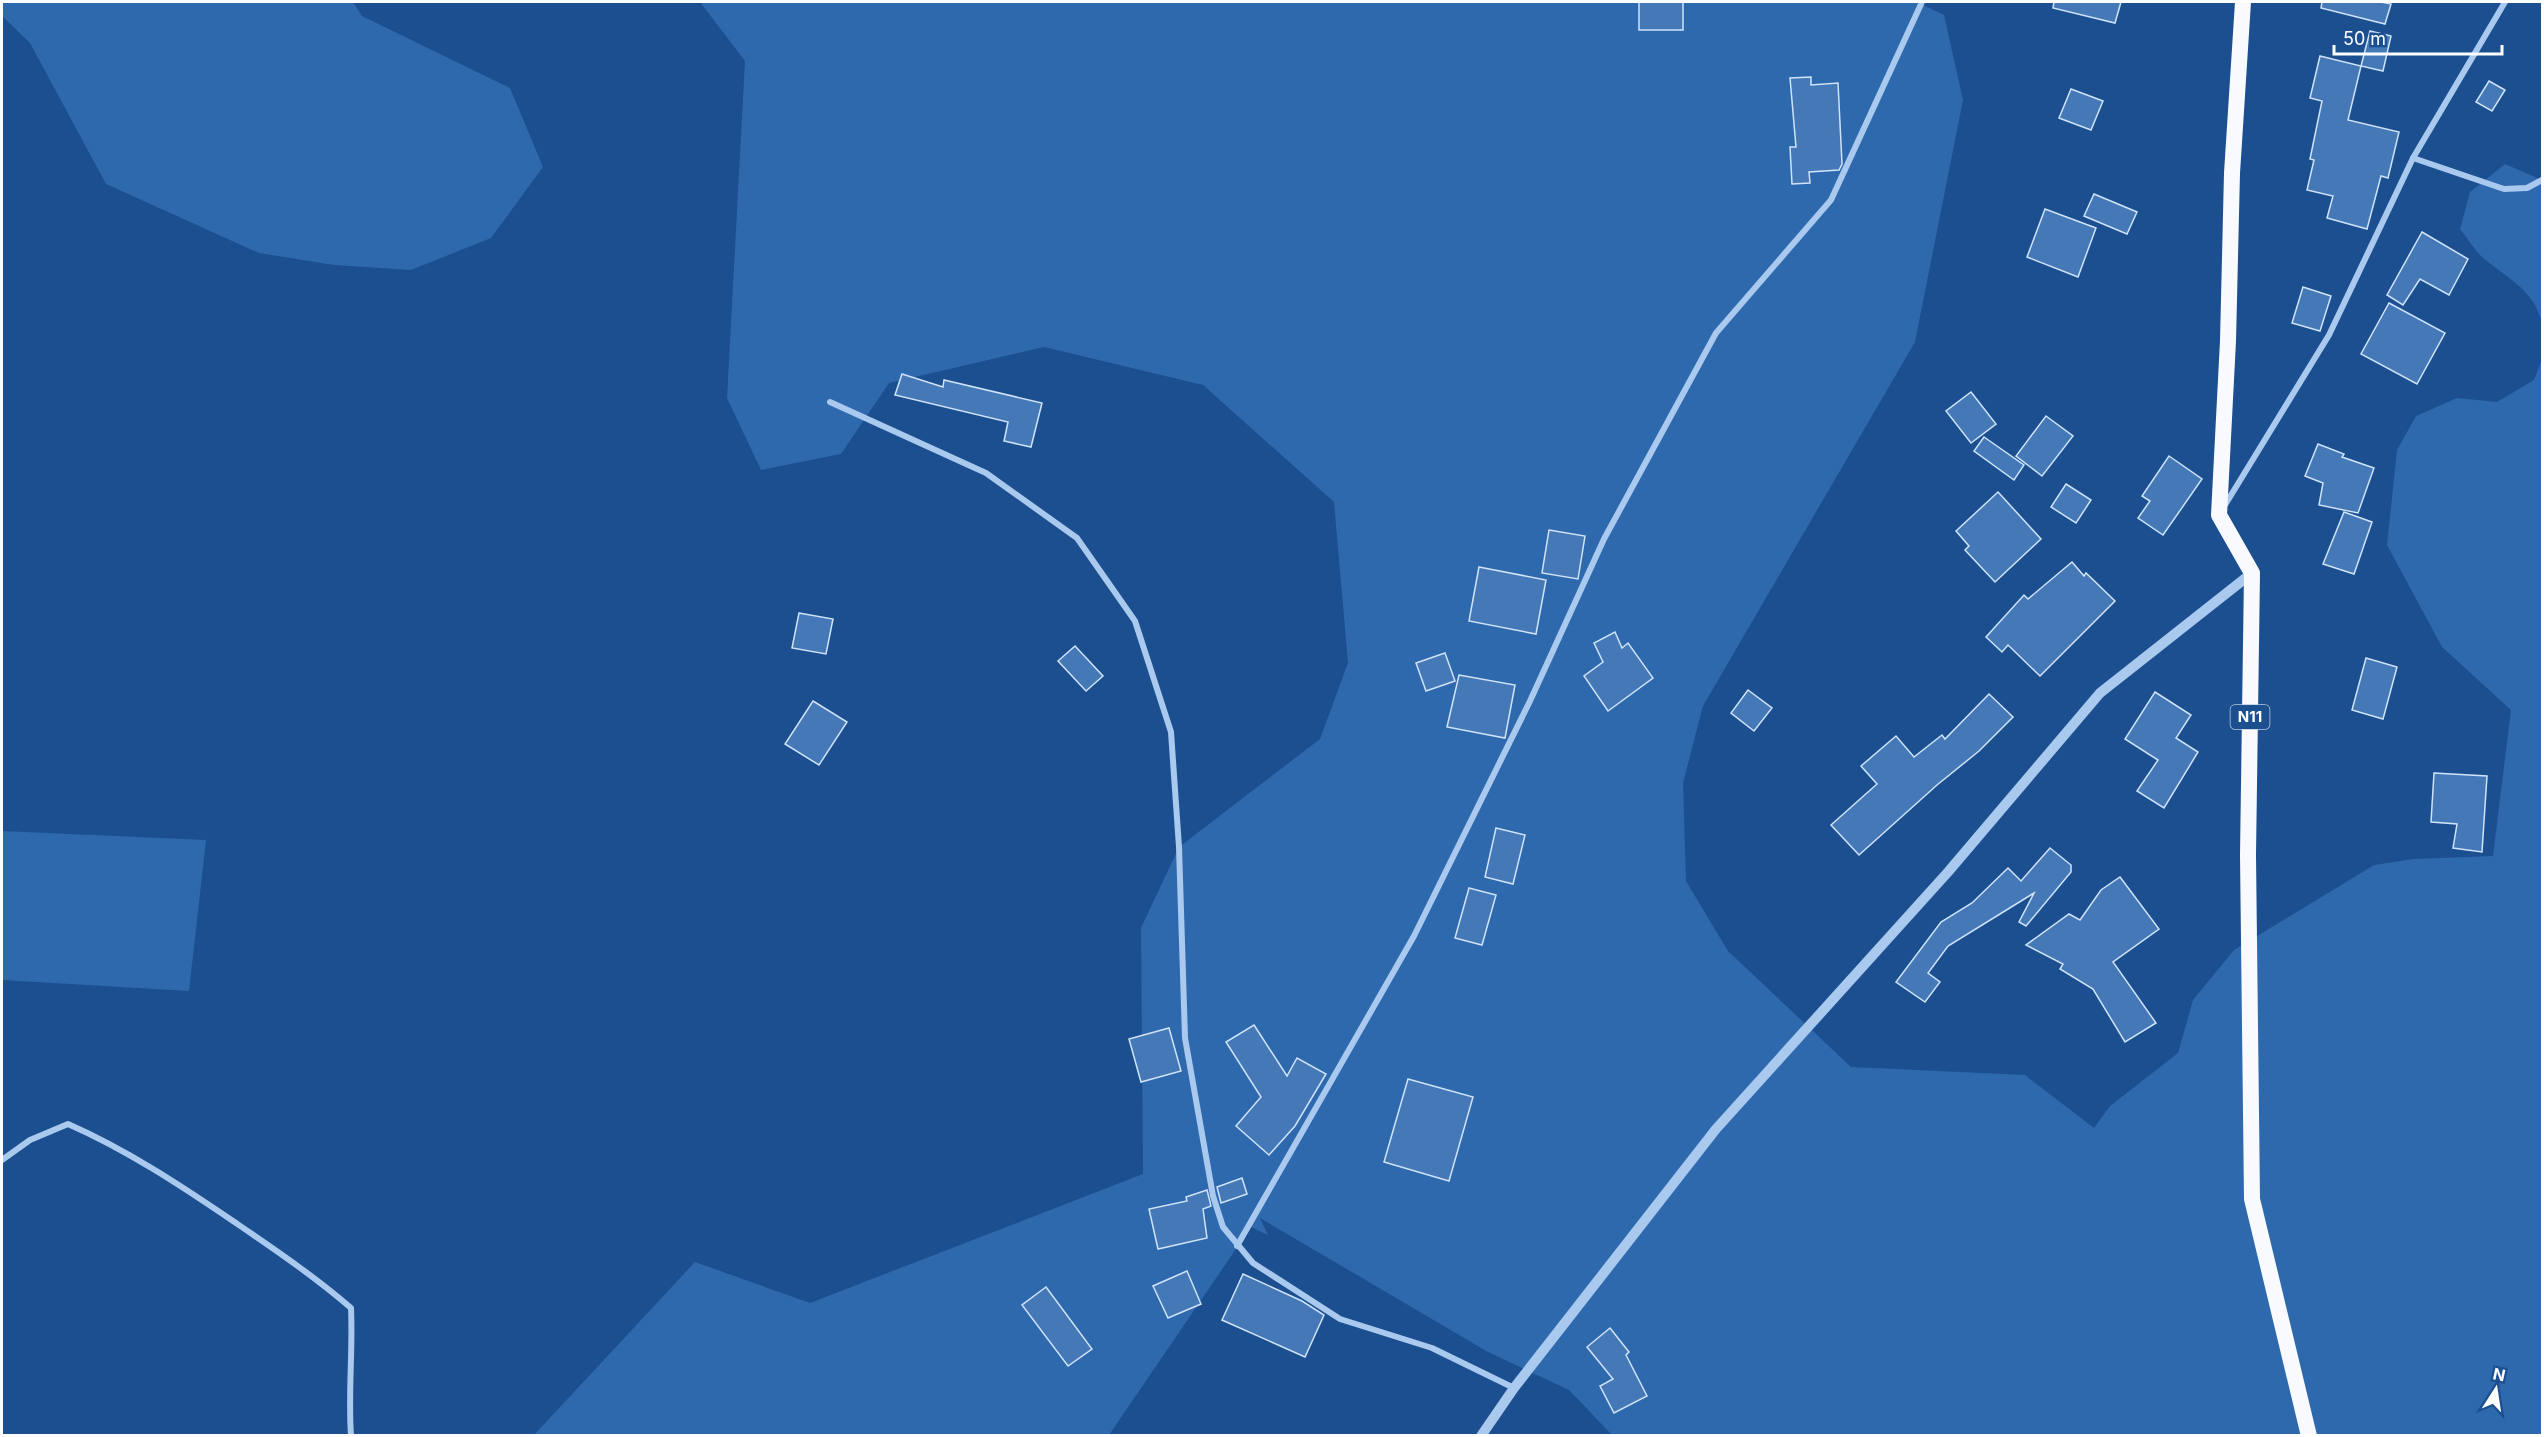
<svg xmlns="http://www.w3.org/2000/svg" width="2544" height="1437" font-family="Inter,sans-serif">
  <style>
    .green { fill: #2e69ad }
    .building { fill: #4478b7; stroke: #cfe3fa; stroke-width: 1.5 }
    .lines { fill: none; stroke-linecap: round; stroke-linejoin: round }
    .minor { stroke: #a9c9ee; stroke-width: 6 }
    .tertiary { stroke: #a9c9ee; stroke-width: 10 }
    .trunk { stroke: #f8faff; stroke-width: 16 }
    .labels { text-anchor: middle; stroke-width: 4.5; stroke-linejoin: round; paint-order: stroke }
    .shield { fill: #1b4f8f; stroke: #bbcadd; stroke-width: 1.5 }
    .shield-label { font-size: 15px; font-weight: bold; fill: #fff }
  </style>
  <rect width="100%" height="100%" fill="#1b4f8f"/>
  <g class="green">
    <path d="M 2,2 L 353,2 L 362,16 L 510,88 L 543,167 L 491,238 L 411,270 L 334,265 L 259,253 L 106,184 L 30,43 L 2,16 Z"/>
    <path d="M 700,2 L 1917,2 L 1944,15 L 1963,100 L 1915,342 L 1703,706 L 1683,783 L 1686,881 L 1728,951 L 1851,1067 L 2025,1075 L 2094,1128 L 2110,1106 L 2178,1053 L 2193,1000 L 2234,950 L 2374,865 L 2414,859 L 2493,856 L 2511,710 L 2442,647 L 2387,545 L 2397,450 L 2416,416 L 2457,398 L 2497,402 L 2534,380 L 2542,359 L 2542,1435 L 1612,1435 L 1569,1390 L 1488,1352 L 1260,1218 L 1268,1235 L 1251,1227 L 1109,1435 L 533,1436 L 695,1262 L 810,1303 L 1143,1174 L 1141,928 L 1179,847 L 1320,739 L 1348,663 L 1334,502 L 1203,385 L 1044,347 L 889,383 L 841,454 L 761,470 L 727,398 L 745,61 Z"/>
    <path d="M 2505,164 L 2542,180 L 2542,323 C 2533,287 2505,278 2480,255 C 2473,248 2467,237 2460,229 L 2470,192 Z"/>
    <path d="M 2,831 L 206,840 L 189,991 L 2,980 Z"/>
  </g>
  <g class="building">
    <rect x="1639" y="2" width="44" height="28"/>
    <path d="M 2054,2 L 2121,2 L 2115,23 L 2053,8 Z"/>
    <path d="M 2322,2 L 2381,2 L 2391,4 L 2385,24 L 2321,8 Z"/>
    <path d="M 2370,31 L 2391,36 L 2383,71 L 2361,66 Z"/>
    <path d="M 2320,56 L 2361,66 L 2348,120 L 2399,132 L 2388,178 L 2381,176 L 2367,229 L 2327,218 L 2333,196 L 2307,190 L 2314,160 L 2310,159 L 2322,101 L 2310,98 Z"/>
    <path d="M 1811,77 L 1811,85 L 1838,83 L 1842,164 L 1839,170 L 1809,172 L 1810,183 L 1792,184 L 1790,147 L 1796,147 L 1790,78 Z"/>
    <path d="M 2489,81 L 2505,90 L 2492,111 L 2476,102 Z"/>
    <path d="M 2071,89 L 2103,101 L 2091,130 L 2059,118 Z"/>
    <path d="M 2094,194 L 2137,212 L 2127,234 L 2084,216 Z"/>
    <path d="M 2045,209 L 2096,228 L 2078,277 L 2027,257 Z"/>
    <path d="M 2422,232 L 2468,259 L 2449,295 L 2420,279 L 2403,305 L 2387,295 Z"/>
    <path d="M 2303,287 L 2331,296 L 2320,331 L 2292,323 Z"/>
    <path d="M 2389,303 L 2445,333 L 2417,384 L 2361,354 Z"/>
    <path d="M 902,374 L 943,387 L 944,380 L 1042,403 L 1031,447 L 1004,441 L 1008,422 L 895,395 Z"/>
    <path d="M 1971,392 L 1996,424 L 1971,443 L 1946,411 Z"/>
    <path d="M 2046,416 L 2073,436 L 2042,476 L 2016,456 Z"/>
    <path d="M 1984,437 L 2024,465 L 2014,480 L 1974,451 Z"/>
    <path d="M 2318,444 L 2344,454 L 2342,457 L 2374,468 L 2358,513 L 2319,505 L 2323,483 L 2305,476 Z"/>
    <path d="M 2169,456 L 2202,479 L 2163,535 L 2138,518 L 2150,501 L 2142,496 Z"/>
    <path d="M 2066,484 L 2091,500 L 2076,523 L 2051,507 Z"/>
    <path d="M 1998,492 L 2041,539 L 1995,582 L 1965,550 L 1969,546 L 1956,531 Z"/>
    <path d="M 2344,512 L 2372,522 L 2354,574 L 2323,564 Z"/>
    <path d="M 1549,530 L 1585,536 L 1578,579 L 1542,573 Z"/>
    <path d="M 2072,562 L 2084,576 L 2086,573 L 2115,601 L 2040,676 L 2008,645 L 2002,652 L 1986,637 L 2024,595 L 2028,599 Z"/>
    <path d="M 1479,567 L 1546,580 L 1536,634 L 1469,621 Z"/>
    <path d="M 799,613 L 833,619 L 826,654 L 792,648 Z"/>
    <path d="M 1615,632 L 1622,648 L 1628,643 L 1653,678 L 1608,711 L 1584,676 L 1603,662 L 1594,643 Z"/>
    <path d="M 1075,646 L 1103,676 L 1086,691 L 1058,661 Z"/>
    <path d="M 1445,653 L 1455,681 L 1426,691 L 1416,663 Z"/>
    <path d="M 2366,658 L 2397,667 L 2383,719 L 2352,710 Z"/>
    <path d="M 1459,675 L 1515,685 L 1505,738 L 1447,727 Z"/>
    <path d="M 1748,690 L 1772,708 L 1754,731 L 1731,713 Z"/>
    <path d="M 2155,692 L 2191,715 L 2176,738 L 2198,752 L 2164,808 L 2137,791 L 2158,760 L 2125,739 Z"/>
    <path d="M 1989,694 L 2013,717 L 1979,751 L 1937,785 L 1859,855 L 1831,825 L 1877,784 L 1861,766 L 1896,736 L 1914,757 L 1942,735 L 1945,739 Z"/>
    <path d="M 813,701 L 847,722 L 819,765 L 785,744 Z"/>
    <path d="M 2434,773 L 2487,776 L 2482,852 L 2453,848 L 2457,824 L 2431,822 Z"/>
    <path d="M 1496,828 L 1525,835 L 1513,884 L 1485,877 Z"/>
    <path d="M 2050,848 L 2071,865 L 2071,872 L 2026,926 L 2019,922 L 2034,893 L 1948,946 L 1928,973 L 1940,982 L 1925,1002 L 1896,982 L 1941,922 L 1972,903 L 2008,868 L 2021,881 Z"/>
    <path d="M 2120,877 L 2159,929 L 2113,962 L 2156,1023 L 2125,1042 L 2093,989 L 2060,969 L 2063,964 L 2026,945 L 2069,914 L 2080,920 L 2101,890 Z"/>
    <path d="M 1469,888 L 1496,895 L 1482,945 L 1455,938 Z"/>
    <path d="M 1254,1025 L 1287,1076 L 1297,1058 L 1326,1074 L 1295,1126 L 1269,1155 L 1236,1126 L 1261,1097 L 1226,1042 Z"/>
    <path d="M 1169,1028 L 1181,1071 L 1141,1082 L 1129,1039 Z"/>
    <path d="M 1408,1079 L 1473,1097 L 1449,1181 L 1384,1162 Z"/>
    <path d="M 1242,1178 L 1247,1194 L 1221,1203 L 1217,1187 Z"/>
    <path d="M 1207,1190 L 1211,1206 L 1203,1209 L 1207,1238 L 1158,1249 L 1149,1209 L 1187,1201 L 1186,1197 Z"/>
    <path d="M 1187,1271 L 1201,1304 L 1168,1318 L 1153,1286 Z"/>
    <path d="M 1243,1274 L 1302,1301 L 1324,1315 L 1305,1357 L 1222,1320 Z"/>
    <path d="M 1046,1287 L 1092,1349 L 1068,1366 L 1022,1305 Z"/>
    <path d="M 1610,1328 L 1629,1352 L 1626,1355 L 1647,1396 L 1614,1413 L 1600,1386 L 1613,1379 L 1587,1347 Z"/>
  </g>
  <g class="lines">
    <g class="minor">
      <path d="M 2413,158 L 2504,189 L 2527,188 L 2542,180"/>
      <path d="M 830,402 L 986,473 L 1077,538 L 1135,621 L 1171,732 L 1179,847 L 1185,1038 L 1213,1196 L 1223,1227 L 1253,1263 L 1340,1319 L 1432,1348 L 1514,1388"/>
      <path d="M 2225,505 L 2329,335 L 2413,158 L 2505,2"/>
      <path d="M 2,1160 L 30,1140 L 68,1124 C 127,1150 180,1185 233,1221 C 274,1249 314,1276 351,1308 C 353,1351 348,1393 351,1436"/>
      <path d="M 1237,1246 L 1414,936 L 1530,701 L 1604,539 L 1716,333 L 1831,200 L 1922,2"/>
    </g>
    <path class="tertiary" d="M 1481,1436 L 1514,1388 L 1716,1129 L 1948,872 L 2100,693 L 2252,573"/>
    <path class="trunk" d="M 2243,2 L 2232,173 L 2228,341 L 2219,515 L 2252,573 L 2248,855 L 2252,1199 L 2309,1436"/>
  </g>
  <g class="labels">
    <rect class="shield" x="2230.5" y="705" width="39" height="24" rx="4.5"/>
    <g class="shield-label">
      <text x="2250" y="722">N11</text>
    </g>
  </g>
  <rect width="2544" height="1437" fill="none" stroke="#ffffff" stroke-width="6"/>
  <g transform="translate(2496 1389) rotate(12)" stroke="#1b4f8f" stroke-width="4.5" paint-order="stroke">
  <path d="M0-4.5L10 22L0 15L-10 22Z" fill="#ffffff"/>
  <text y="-9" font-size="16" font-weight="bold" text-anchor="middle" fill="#ffffff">N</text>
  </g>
  <path d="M2334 45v9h168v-9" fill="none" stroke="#ffffff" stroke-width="3"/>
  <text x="2343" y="45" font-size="18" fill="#ffffff" stroke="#1b4f8f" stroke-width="4.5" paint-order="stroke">50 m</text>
</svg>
